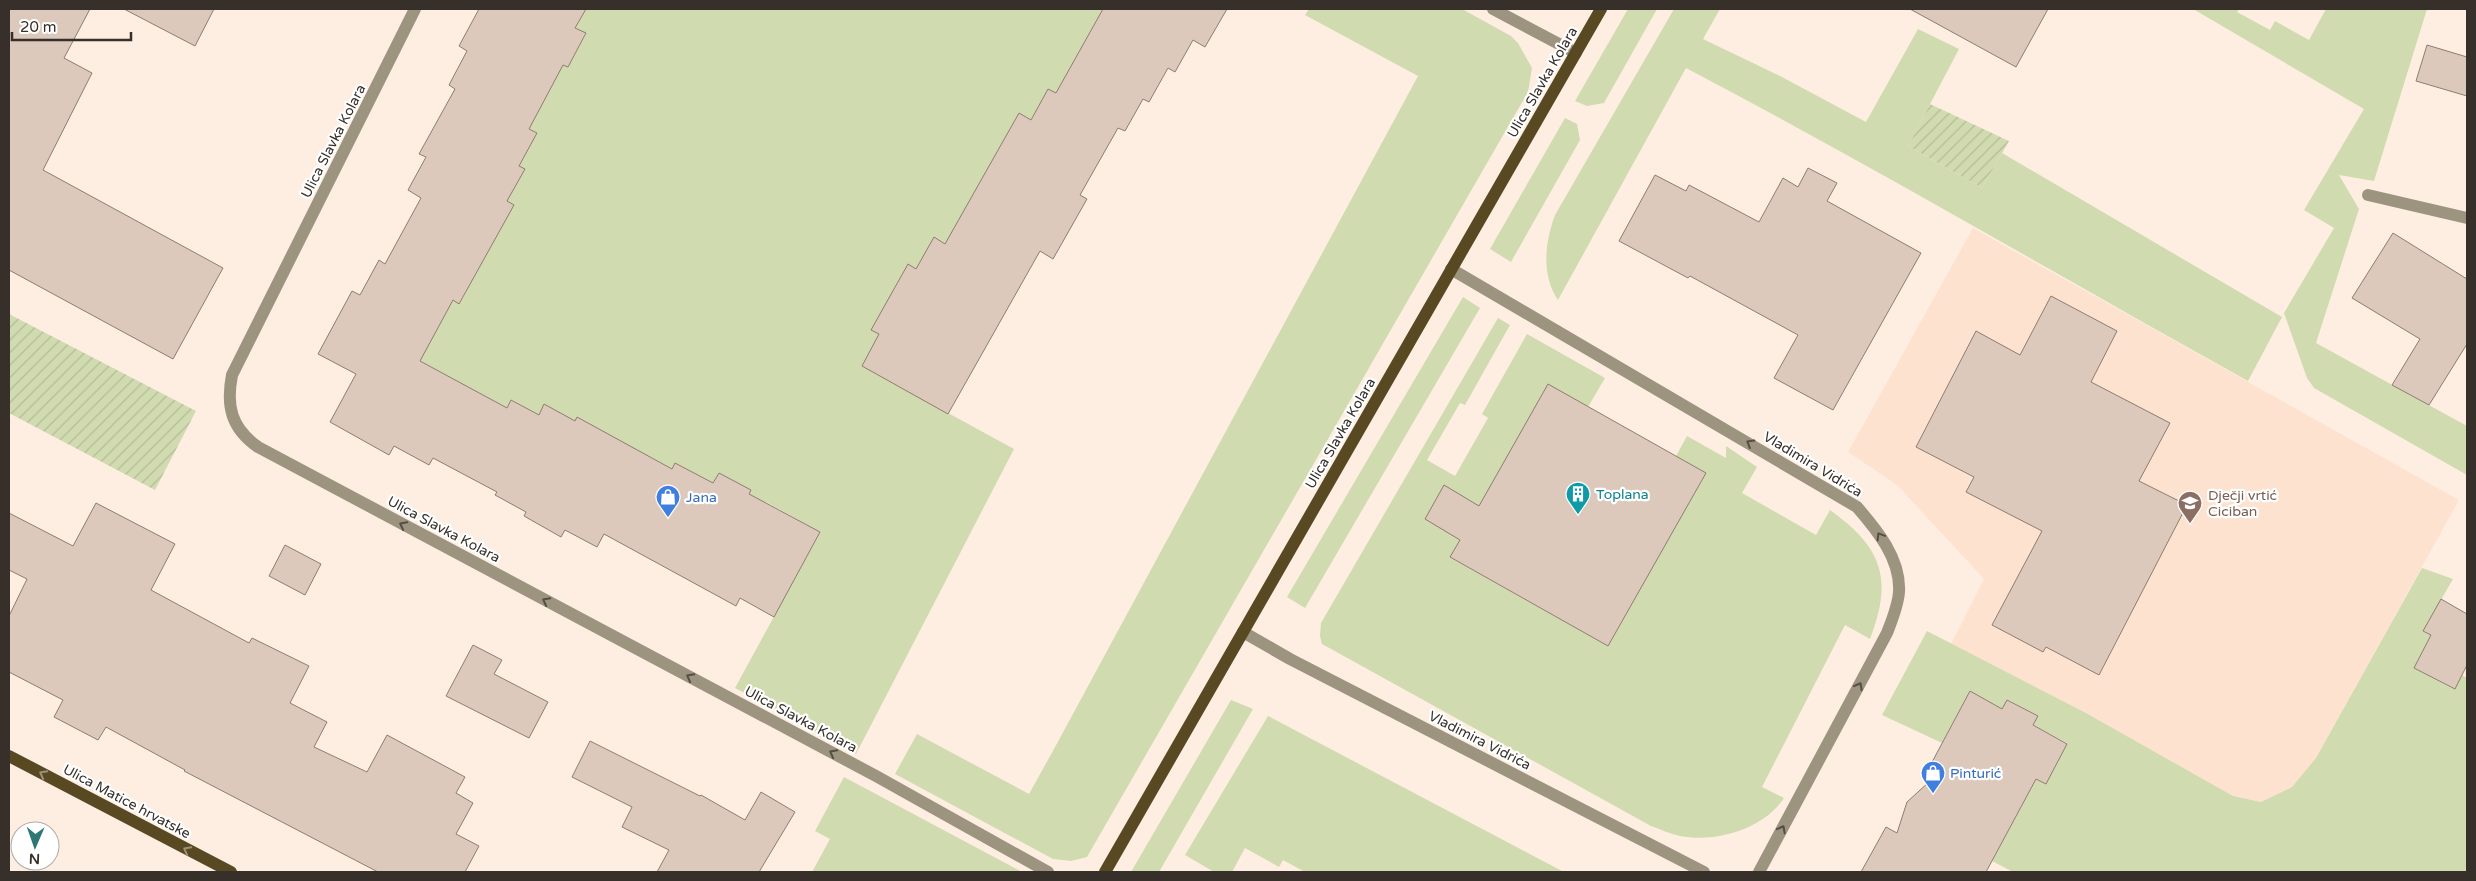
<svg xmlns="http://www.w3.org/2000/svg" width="2476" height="881" font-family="'Varela Round',sans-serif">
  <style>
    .built { fill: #fde2cf }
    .grass { fill: #d1dbb0 }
    .garden { fill: url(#garden-furrows) }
    .building { fill: #ddc9bb; stroke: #8e7c70 }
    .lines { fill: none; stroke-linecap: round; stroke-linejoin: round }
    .minor { stroke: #9d947f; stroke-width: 12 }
    .major { stroke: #594922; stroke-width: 12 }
    .oneway { stroke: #564d44 }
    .oneway2 { stroke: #9b927a }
    .labels { text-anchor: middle; stroke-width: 4.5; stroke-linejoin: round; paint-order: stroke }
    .street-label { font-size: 14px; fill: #372f2a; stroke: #fefffe }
    .culture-label { font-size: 14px; fill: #0d838f; stroke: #fefffe; text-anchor: start }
    .education-label { font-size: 14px; fill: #785e54; stroke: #fefffe; text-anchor: start }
    .shop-label { font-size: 14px; fill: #366cbe; stroke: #fefffe; text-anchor: start }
  </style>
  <defs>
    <pattern id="garden-furrows" width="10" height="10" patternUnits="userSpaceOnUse" patternTransform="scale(1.25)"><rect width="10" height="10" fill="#d1dbb0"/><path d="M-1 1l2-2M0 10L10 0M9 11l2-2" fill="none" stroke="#b4bc98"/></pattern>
  </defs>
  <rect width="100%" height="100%" fill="#feeee2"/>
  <path class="built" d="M 1973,228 L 2459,500 L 2316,758 L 2292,787 L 2261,802 L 2233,796 L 2086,713 L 1951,644 L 1984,579 L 1897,485 L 1848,452 Z"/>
  <g class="grass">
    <path d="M 563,9 L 575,9 L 583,13 L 586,9 L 1111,9 L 1116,12 L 1093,27 L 1056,93 L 1048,89 L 1031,120 L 1019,113 L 946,244 L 934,238 L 916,269 L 908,265 L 872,330 L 879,334 L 862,366 L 1014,449 L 856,754 L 735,688 L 820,532 L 766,502 L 756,519 L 740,511 L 751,490 L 719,473 L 713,483 L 675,463 L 672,469 L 647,455 L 639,469 L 575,421 L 544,405 L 539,415 L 512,400 L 507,408 L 411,356 L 420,360 L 453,300 L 460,303 L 513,205 L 488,191 L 524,170 L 519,166 L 537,133 L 523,125 L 547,94 L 563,65 L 568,67 L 586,34 L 558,18 Z"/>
    <path d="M 1309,9 L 1462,9 L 1511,36 L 1518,43 L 1532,68 L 1528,92 L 1087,857 L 1071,861 L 1053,859 L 895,774 L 917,734 L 1029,794 L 1054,749 L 1418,76 L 1305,15 Z"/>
    <path d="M 1628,9 L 1657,9 L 1604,103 L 1587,106 L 1575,101 Z"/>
    <path d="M 1674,9 L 1720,9 L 1703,39 L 1780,76 L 1866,122 L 1918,29 L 1959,49 L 1908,146 L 1982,188 L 2002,153 L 2282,317 L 2248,381 C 2061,277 1876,168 1686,68 L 1558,300 C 1541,275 1545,242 1555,215 Z"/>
    <path d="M 2193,9 L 2239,9 L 2237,12 L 2270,30 L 2275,21 L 2309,40 L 2326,9 L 2427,9 L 2374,181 L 2339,175 L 2359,209 L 2316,343 L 2467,426 L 2467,475 L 2314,388 L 2307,378 L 2284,313 L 2334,228 L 2304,210 L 2364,109 Z"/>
    <path d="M 1565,118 L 1577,124 L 1580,140 L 1511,262 L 1490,249 Z"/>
    <path d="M 1463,297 L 1480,308 L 1305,608 L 1287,597 Z"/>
    <path d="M 1498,318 L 1510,325 L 1465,405 L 1460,403 L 1427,460 L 1455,476 L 1488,418 L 1482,414 L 1527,334 L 1605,378 L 1588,407 L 1451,558 L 1608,646 L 1705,473 L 1676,456 L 1687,436 L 1726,458 L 1726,446 L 1757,467 L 1742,493 L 1816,535 L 1830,510 C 1883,548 1893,579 1870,639 L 1845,625 L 1762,787 L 1784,798 C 1764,829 1716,843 1680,836 C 1670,834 1660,829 1651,826 L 1322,644 L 1320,636 L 1321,623 Z"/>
    <path d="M 2422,568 L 2453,579 L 2423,631 L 2431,635 L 2414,668 L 2454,689 L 2462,675 L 2467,678 L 2467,872 L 2013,872 L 1992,861 L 2036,779 L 2046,784 L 2067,743 L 2033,725 L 2038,716 L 2008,700 L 2002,709 L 1970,691 L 1942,743 L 1882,715 L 1927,631 L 2086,713 L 2233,796 L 2261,802 L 2292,787 L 2316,758 Z"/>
    <path d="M 1231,700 L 1253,709 L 1159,872 L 1131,872 Z"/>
    <path d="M 1268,716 L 1564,872 L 1305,872 L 1283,860 L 1279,867 L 1245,848 L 1232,872 L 1214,872 L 1185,855 Z"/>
    <path d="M 844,777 L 1022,872 L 812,872 L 830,839 L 815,831 Z"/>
  </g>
  <g class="garden">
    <path d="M 1930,104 L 2009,141 L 1982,188 L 1908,146 Z"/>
    <path d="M 9,314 L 196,411 L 155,490 L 9,413 Z"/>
  </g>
  <g class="building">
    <path d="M 9,9 L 90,9 L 64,58 L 92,73 L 43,170 L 223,268 L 173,359 L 9,270 Z"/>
    <path d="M 124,9 L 214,9 L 195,46 Z"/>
    <path d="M 479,9 L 586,9 L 575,28 L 586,33 L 568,67 L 563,65 L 529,129 L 537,133 L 519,166 L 525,169 L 507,201 L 514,205 L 459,304 L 453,300 L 420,361 L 507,408 L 511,400 L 539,415 L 544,404 L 575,421 L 577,417 L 672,469 L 675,463 L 713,483 L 719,473 L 751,490 L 749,494 L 820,532 L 774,617 L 740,598 L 736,606 L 604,534 L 597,547 L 565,530 L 561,537 L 524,516 L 526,512 L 495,495 L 497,492 L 433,458 L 429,465 L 394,446 L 389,455 L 330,422 L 356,374 L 318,354 L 352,291 L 360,295 L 379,260 L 385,264 L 421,198 L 408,190 L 426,157 L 419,154 L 455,89 L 449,85 L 467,51 L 459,46 Z"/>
    <path d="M 1103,9 L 1227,9 L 1205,47 L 1193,40 L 1175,72 L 1168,68 L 1149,102 L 1143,99 L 1125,131 L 1118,128 L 1080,195 L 1087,199 L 1053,259 L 1040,251 L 948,414 L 862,366 L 879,334 L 871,330 L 908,264 L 916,269 L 934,237 L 945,244 L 1019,113 L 1031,120 L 1048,89 L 1056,93 Z"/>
    <path d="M 1910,9 L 2048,9 L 2016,67 Z"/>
    <path d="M 2427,45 L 2467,57 L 2467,96 L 2416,81 Z"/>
    <path d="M 1808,168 L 1837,183 L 1827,201 L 1921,253 L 1833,410 L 1774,378 L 1798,335 L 1690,276 L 1688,278 L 1619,241 L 1655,175 L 1686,191 L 1689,185 L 1759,222 L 1783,178 L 1798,187 Z"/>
    <path d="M 2393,233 L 2467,279 L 2467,344 L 2429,405 L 2392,385 L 2420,339 L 2352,298 Z"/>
    <path d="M 2051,296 L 2117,331 L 2091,382 L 2170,423 L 2139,481 L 2187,505 L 2099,675 L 2046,647 L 2043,652 L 1992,625 L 2042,531 L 1966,492 L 1974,477 L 1916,447 L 1976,331 L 2020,355 Z"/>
    <path d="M 1548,384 L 1706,473 L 1608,646 L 1450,557 L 1460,540 L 1425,519 L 1444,485 L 1479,506 Z"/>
    <path d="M 96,503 L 175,544 L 151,590 L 249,643 L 252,638 L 309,666 L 290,703 L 327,722 L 314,747 L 367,772 L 387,735 L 465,777 L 456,793 L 473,803 L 456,834 L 479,846 L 465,872 L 378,872 L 184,771 L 185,770 L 106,727 L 98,740 L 54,717 L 63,700 L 9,672 L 9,616 L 27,579 L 9,570 L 9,513 L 73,546 Z"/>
    <path d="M 285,545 L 321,564 L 305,595 L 269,576 Z"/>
    <path d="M 2441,599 L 2467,614 L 2467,665 L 2455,689 L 2414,668 L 2431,635 L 2423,631 Z"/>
    <path d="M 473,645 L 502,660 L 494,674 L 548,702 L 529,738 L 446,696 Z"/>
    <path d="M 1970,691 L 2002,709 L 2007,700 L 2038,716 L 2033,725 L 2067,744 L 2046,784 L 2036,779 L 1986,872 L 1861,872 L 1886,827 L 1897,833 L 1907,802 L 1942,770 L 1931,764 Z"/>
    <path d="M 590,741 L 700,796 L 701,795 L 745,820 L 761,792 L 795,812 L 759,872 L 657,872 L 669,850 L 622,827 L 632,807 L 572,777 Z"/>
  </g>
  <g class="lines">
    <g class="minor">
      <path d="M 415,9 L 232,375 C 226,406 231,428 258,447 L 876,776 L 1048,872"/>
      <path d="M 1493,9 L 1576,53"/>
      <path d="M 2368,195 L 2467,218"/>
      <path d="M 1451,269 L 1857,507 C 1877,530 1901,559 1899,592 C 1898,606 1892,620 1887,633 L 1759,872"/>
      <path d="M 1243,632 L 1290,659 L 1704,872"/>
    </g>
    <g class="major">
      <path d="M 9,756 L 231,872"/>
      <path d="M 1105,872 L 1601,9"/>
    </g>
  </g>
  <defs><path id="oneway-chevron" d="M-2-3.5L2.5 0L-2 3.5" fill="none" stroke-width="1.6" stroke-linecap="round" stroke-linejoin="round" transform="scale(1.25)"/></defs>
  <g class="oneway">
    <use href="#oneway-chevron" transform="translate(1750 443) rotate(-149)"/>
    <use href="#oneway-chevron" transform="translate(403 525) rotate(-152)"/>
    <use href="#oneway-chevron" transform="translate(1880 536) rotate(-121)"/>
    <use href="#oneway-chevron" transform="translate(546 601) rotate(-152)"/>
    <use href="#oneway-chevron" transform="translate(690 677) rotate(-152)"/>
    <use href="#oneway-chevron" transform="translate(1859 686) rotate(-62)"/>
    <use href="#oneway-chevron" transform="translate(833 753) rotate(-152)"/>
    <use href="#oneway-chevron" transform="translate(1782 829) rotate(-62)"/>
  </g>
  <g class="oneway2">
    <use href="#oneway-chevron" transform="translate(43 774) rotate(-152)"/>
    <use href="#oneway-chevron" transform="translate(187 850) rotate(-152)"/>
  </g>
  <defs>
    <symbol id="building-pin" viewBox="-11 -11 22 30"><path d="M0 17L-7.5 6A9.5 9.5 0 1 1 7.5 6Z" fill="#0f9aa8" stroke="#fefffe"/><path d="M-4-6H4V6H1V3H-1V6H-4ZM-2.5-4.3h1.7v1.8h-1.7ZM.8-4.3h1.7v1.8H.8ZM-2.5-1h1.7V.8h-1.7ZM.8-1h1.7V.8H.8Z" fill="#fff"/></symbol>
    <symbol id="shop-pin" viewBox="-11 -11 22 30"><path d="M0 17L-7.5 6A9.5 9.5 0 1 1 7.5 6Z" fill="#3f7fe0" stroke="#fefffe"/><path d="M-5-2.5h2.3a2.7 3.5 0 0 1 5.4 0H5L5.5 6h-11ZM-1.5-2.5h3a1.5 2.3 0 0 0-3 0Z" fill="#fff"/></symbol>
    <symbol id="school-pin" viewBox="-11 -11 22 30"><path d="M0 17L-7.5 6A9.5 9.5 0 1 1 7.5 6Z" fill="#8d6e63" stroke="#fefffe"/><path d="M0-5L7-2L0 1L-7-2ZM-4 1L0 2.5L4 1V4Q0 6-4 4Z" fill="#fff"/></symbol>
  </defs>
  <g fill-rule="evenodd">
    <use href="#building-pin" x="1564" y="480" width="28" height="38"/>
    <use href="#shop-pin" x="654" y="483" width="28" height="38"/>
    <use href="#school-pin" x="2176" y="489" width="28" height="38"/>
    <use href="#shop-pin" x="1919" y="759" width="28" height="38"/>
  </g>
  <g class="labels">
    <g class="street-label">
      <text transform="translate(1542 82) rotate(-60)" y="5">Ulica Slavka Kolara</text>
      <text transform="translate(333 141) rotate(-63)" y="5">Ulica Slavka Kolara</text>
      <text transform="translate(1340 433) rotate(-60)" y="5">Ulica Slavka Kolara</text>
      <text transform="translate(1813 464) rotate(31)" y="5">Vladimira Vidrića</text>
      <text transform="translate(444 529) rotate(28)" y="5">Ulica Slavka Kolara</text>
      <text transform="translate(801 719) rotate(28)" y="5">Ulica Slavka Kolara</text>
      <text transform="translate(1480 740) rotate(27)" y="5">Vladimira Vidrića</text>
      <text transform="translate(127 801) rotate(28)" y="5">Ulica Matice hrvatske</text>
    </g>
    <g class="culture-label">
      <text x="1596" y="499">Toplana</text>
    </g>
    <g class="education-label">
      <text x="2208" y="500">Dječji vrtić<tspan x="2208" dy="16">Ciciban</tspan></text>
    </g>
    <g class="shop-label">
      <text x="686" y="502">Jana</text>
      <text x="1950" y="778">Pinturić</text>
    </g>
  </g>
  <rect width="2476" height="881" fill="none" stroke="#372f2a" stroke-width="20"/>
  <g transform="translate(35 846) rotate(182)"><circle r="24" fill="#fefffe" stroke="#aeaca9"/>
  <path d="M0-4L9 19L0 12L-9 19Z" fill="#2e7775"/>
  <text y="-8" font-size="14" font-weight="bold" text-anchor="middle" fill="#372f2a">N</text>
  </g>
  <path d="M12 32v8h119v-8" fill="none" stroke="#372f2a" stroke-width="2.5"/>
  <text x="20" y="32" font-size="15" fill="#372f2a" stroke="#fefffe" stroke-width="4" paint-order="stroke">20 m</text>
</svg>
